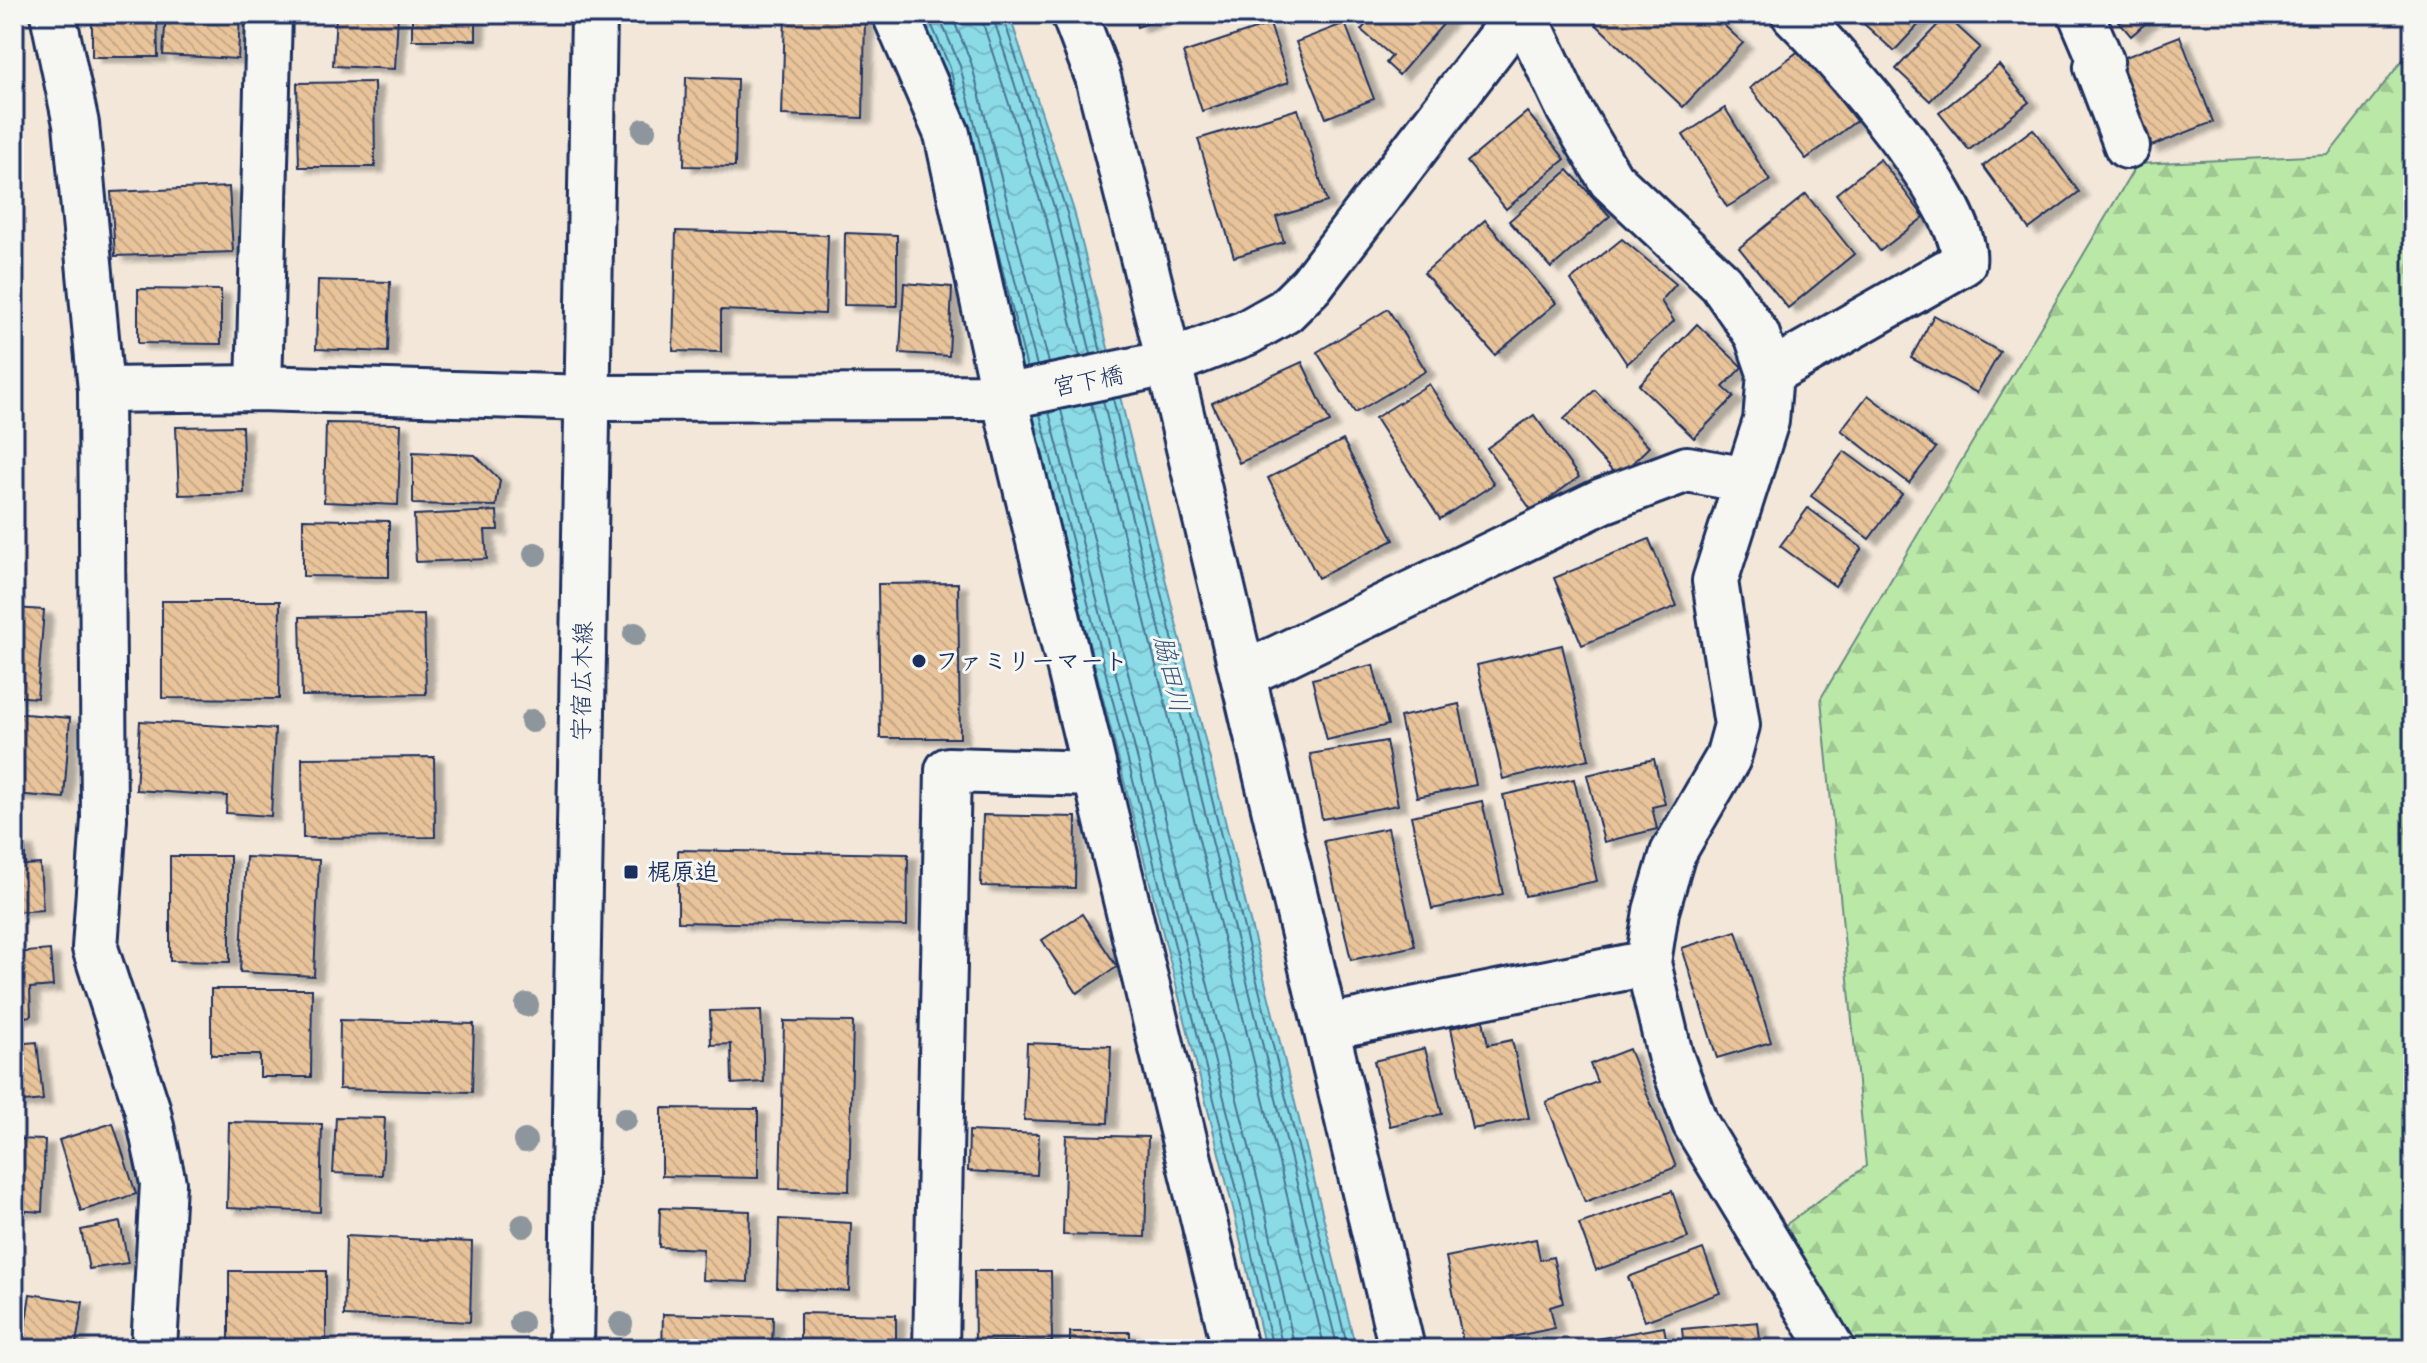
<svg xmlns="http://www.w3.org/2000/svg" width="2427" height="1363" font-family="Delius,'Klee One',sans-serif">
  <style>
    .forest { fill: url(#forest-firs); stroke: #6a8c82; stroke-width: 2 }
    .water { fill: url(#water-waves); stroke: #5e96b0; stroke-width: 2 }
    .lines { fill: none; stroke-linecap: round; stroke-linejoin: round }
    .shore { stroke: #487494; stroke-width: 2 }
    .building { fill: url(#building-back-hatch); stroke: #1b2f5e; stroke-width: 2; filter: url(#shadow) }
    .street-casing { stroke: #1b2f5e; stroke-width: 50 }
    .secondary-casing { stroke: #1b2f5e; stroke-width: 50 }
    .street { stroke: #f6f6f2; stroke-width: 44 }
    .secondary { stroke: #f6f6f2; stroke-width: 44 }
    .tree { fill: #8d969d }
    .poi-dot { fill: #1b2f5e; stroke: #f6f6f2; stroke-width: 3 }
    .labels { text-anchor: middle; stroke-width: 6; stroke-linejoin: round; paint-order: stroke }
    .street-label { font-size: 24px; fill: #1b2f5e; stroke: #f6f6f2 }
    .poi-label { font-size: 24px; font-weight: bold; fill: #1b2f5e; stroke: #f6f6f2; text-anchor: start }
    .water-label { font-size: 26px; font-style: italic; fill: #375a80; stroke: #f6f6f2 }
  </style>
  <defs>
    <pattern id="forest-firs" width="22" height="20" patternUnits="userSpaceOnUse" patternTransform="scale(2)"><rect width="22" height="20" fill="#bae8a6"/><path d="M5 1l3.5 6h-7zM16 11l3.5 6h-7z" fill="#9fc791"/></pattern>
    <pattern id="water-waves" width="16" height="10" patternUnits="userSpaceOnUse" patternTransform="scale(2)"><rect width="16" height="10" fill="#8bdbe6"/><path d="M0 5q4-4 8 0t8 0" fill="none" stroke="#77bcc8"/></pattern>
    <pattern id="building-back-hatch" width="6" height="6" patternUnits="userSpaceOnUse" patternTransform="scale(2)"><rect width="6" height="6" fill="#e9c49a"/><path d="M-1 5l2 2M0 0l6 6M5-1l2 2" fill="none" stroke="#c7a987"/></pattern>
    <filter id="shadow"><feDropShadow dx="9" dy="5" stdDeviation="2" flood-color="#0004"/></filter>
  </defs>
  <rect width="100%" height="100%" fill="#f2e7d8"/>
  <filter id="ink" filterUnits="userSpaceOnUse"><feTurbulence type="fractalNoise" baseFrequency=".0125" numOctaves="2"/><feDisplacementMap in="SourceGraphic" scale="16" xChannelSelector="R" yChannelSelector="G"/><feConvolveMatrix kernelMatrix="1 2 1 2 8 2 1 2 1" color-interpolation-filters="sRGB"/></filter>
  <g filter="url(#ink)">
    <path class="forest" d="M 2413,47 L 2413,1349 L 1854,1349 L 1784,1226 L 1866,1166 L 1821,698 L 2137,164 L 2328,155 Z"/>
    <path class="water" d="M 918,14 L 1009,14 L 1074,211 L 1356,1349 L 1265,1349 L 1233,1208 L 943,71 Z"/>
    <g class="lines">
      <g class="shore">
        <path d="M 927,14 L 950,68 L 958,100"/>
        <path d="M 938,14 L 960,66 L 1037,366"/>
        <path d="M 951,14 L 971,62 L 1049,363"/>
        <path d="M 980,14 L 1046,219 L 1080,357"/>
        <path d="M 992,14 L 1057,216 L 1091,354"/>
        <path d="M 1002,14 L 1067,213 L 1101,352"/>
        <path d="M 995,240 L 1027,368"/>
        <path d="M 1113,399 L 1348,1349"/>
        <path d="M 1103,401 L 1338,1349"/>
        <path d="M 1091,403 L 1325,1349"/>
        <path d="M 1061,410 L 1263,1201 L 1295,1349"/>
        <path d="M 1049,412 L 1251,1204 L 1283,1349"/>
        <path d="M 1040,414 L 1241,1206 L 1273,1349"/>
      </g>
    </g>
    <g class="building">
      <path d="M 92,14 L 157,14 L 158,57 L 92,57 Z"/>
      <path d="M 166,14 L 240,14 L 238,59 L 163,55 Z"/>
      <path d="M 336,14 L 398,14 L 395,69 L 333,66 Z"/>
      <rect x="412" y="14" width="64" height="26"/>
      <path d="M 785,14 L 865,16 L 863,118 L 782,115 Z"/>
      <path d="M 1133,14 L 1176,14 L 1137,27 Z"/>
      <path d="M 1375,14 L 1452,14 L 1399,75 L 1386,63 L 1392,56 L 1361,30 Z"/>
      <path d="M 1585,14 L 1712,14 L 1743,43 L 1683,107 Z"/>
      <path d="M 1853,14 L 1916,14 L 1923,20 L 1894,51 Z"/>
      <path d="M 2112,14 L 2156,14 L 2131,36 Z"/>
      <path d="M 1946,16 L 1980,47 L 1930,101 L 1896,69 Z"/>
      <path d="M 1345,23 L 1374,99 L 1326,118 L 1296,42 Z"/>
      <path d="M 1270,24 L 1289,82 L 1202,111 L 1183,53 Z"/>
      <path d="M 2180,36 L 2213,122 L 2149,147 L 2115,61 Z"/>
      <path d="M 1800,50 L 1856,121 L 1806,159 L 1750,88 Z"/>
      <path d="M 1999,65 L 2029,102 L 1969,150 L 1939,113 Z"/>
      <path d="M 686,77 L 737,79 L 735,167 L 684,166 Z"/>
      <path d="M 374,82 L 375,167 L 299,167 L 297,83 Z"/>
      <path d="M 1725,108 L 1770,181 L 1727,207 L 1683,135 Z"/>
      <path d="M 1298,109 L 1327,202 L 1276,217 L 1284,242 L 1234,257 L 1198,139 Z"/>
      <path d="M 1527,112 L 1565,159 L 1506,209 L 1467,162 Z"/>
      <path d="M 2033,129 L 2079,192 L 2029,229 L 1983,166 Z"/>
      <path d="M 1880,159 L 1924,217 L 1880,251 L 1836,194 Z"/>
      <path d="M 1568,170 L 1610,216 L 1551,268 L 1509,221 Z"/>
      <path d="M 229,187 L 233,252 L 115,256 L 111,192 Z"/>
      <path d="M 1806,194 L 1854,254 L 1788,308 L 1739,248 Z"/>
      <path d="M 1485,220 L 1556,303 L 1495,355 L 1424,273 Z"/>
      <path d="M 676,231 L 828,235 L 825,314 L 721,310 L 721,352 L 673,351 Z"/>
      <path d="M 845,233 L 897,235 L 897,306 L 844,305 Z"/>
      <path d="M 1622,239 L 1676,284 L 1661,301 L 1674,321 L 1627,364 L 1571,280 Z"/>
      <path d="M 318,280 L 390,282 L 388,352 L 316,349 Z"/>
      <path d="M 904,283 L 952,287 L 949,356 L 900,353 Z"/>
      <path d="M 138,289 L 221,290 L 221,344 L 138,343 Z"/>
      <path d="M 1388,309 L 1426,371 L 1355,413 L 1317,352 Z"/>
      <path d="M 1934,315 L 2000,352 L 1977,393 L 1911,358 Z"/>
      <path d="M 1697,324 L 1742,367 L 1723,387 L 1734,397 L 1694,438 L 1639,385 Z"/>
      <path d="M 1302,362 L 1330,422 L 1239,463 L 1212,403 Z"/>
      <path d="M 1429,384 L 1494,484 L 1440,519 L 1375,418 Z"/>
      <path d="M 1595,390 L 1649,447 L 1618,477 L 1564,419 Z"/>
      <path d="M 1868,395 L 1936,448 L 1909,483 L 1841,430 Z"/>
      <path d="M 1534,415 L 1579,477 L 1532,511 L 1487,448 Z"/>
      <path d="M 326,423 L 401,424 L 398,505 L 324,502 Z"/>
      <path d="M 242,426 L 244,493 L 179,495 L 176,427 Z"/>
      <path d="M 1343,440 L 1394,540 L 1318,578 L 1268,478 Z"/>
      <path d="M 1844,451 L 1902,494 L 1869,539 L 1811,496 Z"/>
      <path d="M 413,452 L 475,455 L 500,480 L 496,506 L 413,504 Z"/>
      <path d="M 1808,508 L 1862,548 L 1835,586 L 1780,546 Z"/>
      <path d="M 497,511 L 498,530 L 485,530 L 487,559 L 416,562 L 414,515 Z"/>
      <path d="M 303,519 L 389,521 L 389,577 L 303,576 Z"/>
      <path d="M 1649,539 L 1677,606 L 1582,645 L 1554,578 Z"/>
      <path d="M 958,583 L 960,738 L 880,738 L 878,584 Z"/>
      <path d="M 162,601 L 280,601 L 279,699 L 162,698 Z"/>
      <path d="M 14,608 L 44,610 L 37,698 L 14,696 Z"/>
      <path d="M 424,615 L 426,694 L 302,696 L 300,617 Z"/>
      <path d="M 1562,645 L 1589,759 L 1503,779 L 1477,665 Z"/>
      <path d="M 1373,665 L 1388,725 L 1327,740 L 1312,679 Z"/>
      <path d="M 1459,704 L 1476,785 L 1417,797 L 1400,717 Z"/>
      <path d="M 14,713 L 70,718 L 64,798 L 14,794 Z"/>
      <path d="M 140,721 L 275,729 L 271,816 L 226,813 L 227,796 L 136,790 Z"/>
      <path d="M 1386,741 L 1398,805 L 1322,819 L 1310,754 Z"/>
      <path d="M 434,757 L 435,837 L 303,838 L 302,758 Z"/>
      <path d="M 1654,759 L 1665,804 L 1652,807 L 1657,829 L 1604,842 L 1587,775 Z"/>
      <path d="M 1574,779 L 1597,881 L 1525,896 L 1503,795 Z"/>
      <path d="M 1482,801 L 1503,894 L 1432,909 L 1411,816 Z"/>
      <path d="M 983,815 L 1076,817 L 1075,888 L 981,886 Z"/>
      <path d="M 1388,828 L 1415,946 L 1351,960 L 1324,841 Z"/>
      <path d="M 24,842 L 25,865 L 40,864 L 43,910 L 14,912 L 14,843 Z"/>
      <path d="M 678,850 L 908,854 L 907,926 L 678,922 Z"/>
      <path d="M 170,856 L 230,856 L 230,962 L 170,961 Z"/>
      <path d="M 246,857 L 319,860 L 314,976 L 240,972 Z"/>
      <path d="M 1082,914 L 1117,967 L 1077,993 L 1042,940 Z"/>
      <path d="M 1736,931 L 1771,1042 L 1717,1058 L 1682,948 Z"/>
      <path d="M 50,950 L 53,986 L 30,988 L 31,1016 L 14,1018 L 14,953 Z"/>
      <path d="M 211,989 L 312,989 L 311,1077 L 260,1077 L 260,1055 L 211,1055 Z"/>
      <path d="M 761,1010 L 764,1082 L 732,1084 L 731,1044 L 711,1045 L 710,1011 Z"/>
      <path d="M 340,1020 L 474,1024 L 472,1092 L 339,1089 Z"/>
      <path d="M 1483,1020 L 1488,1045 L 1512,1040 L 1529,1118 L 1472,1129 L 1451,1028 Z"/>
      <path d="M 784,1021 L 853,1022 L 849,1191 L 780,1189 Z"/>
      <path d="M 37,1042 L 43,1100 L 14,1103 L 14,1044 Z"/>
      <path d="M 1027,1043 L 1111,1046 L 1108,1123 L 1024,1120 Z"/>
      <path d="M 1425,1048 L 1442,1114 L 1390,1126 L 1374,1061 Z"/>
      <path d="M 1629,1049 L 1676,1167 L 1585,1202 L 1546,1102 L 1597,1082 L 1590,1064 Z"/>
      <path d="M 662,1108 L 758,1109 L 758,1178 L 662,1176 Z"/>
      <path d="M 336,1117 L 385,1118 L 382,1175 L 333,1173 Z"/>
      <path d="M 229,1122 L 322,1124 L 320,1212 L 227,1208 Z"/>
      <path d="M 113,1123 L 136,1194 L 81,1211 L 59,1140 Z"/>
      <path d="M 969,1131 L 1039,1134 L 1037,1175 L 968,1171 Z"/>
      <path d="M 1066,1135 L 1148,1137 L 1145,1237 L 1063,1235 Z"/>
      <path d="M 14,1139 L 45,1140 L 42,1212 L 14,1210 Z"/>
      <path d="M 1672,1191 L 1688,1238 L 1596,1270 L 1579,1224 Z"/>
      <path d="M 660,1208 L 750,1211 L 748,1282 L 702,1280 L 703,1249 L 659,1247 Z"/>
      <path d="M 779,1219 L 851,1223 L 849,1291 L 777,1288 Z"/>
      <path d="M 120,1222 L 128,1263 L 89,1269 L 81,1230 Z"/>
      <path d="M 346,1236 L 472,1242 L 470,1322 L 344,1316 Z"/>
      <path d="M 1536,1239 L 1540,1260 L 1553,1257 L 1563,1303 L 1550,1307 L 1555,1328 L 1464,1347 L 1446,1257 Z"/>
      <path d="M 1703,1249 L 1720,1293 L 1645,1321 L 1628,1277 Z"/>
      <rect x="229" y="1271" width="97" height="70"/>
      <path d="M 974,1271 L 1051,1271 L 1052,1342 L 975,1342 Z"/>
      <path d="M 30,1294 L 83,1302 L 75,1349 L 22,1347 Z"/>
      <path d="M 800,1313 L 896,1315 L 896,1349 L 800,1349 Z"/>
      <path d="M 663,1314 L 773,1317 L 772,1349 L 662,1349 Z"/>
      <path d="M 1758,1322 L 1761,1349 L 1684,1349 L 1682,1329 Z"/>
      <path d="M 1664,1327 L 1668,1349 L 1598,1349 L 1596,1339 Z"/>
      <rect x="1070" y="1332" width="60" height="17"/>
    </g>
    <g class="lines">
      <defs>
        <g id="street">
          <path d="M 53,14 L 76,124 L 101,390 L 104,819 L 95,948 L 147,1108 L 163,1183 L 154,1349"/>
          <path d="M 895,14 L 947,134 L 1004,397 L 1235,1349"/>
          <path d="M 1074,14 L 1098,77 L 1160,325 L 1402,1349"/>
          <path d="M 1524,14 L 1569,109 L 1611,180 L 1721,283 L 1757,335 L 1770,373 L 1766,421 L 1715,581 L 1737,725 L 1728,758 L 1673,853 L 1656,911 L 1648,963 L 1670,1055 L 1695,1123 L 1832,1349"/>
          <path d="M 2081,14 L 2101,61 L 2097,67 L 2127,146"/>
          <path d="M 1770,373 L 1963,263 C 1972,207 1836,55 1794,14"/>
          <path d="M 259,388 L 269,14"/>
          <path d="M 101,390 L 259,388 L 588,398 L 1004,397 L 1168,363 L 1246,333 L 1285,311 L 1311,285 L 1518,14"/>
          <path d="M 1245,674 L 1602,501 L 1687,469 L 1747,480"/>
          <path d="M 1327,1027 L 1648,963"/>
          <path d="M 936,1349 L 948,770 L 1096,774"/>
        </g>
        <path id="secondary" d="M 571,1349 L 594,14"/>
      </defs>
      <use href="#street" class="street-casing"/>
      <use href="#secondary" class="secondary-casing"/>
      <use href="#street" class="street"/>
      <use href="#secondary" class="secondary"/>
    </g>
    <g class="tree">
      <circle cx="644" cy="130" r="12"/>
      <circle cx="535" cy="554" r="12"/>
      <circle cx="635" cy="634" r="12"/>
      <circle cx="532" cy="721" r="12"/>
      <circle cx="527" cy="1005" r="12"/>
      <circle cx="625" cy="1119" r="12"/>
      <circle cx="525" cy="1141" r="12"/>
      <circle cx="523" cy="1226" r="12"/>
      <circle cx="521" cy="1323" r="12"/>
      <circle cx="621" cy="1324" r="12"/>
    </g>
  </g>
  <g class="poi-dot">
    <circle cx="919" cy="661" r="8"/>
    <rect x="623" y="864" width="16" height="16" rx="4"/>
  </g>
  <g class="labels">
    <g class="street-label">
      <text transform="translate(1088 381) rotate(-11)" y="8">宮下橋</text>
      <text transform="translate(582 681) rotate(-89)" y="8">宇宿広木線</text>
    </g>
    <g class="poi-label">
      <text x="935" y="669">ファミリーマート</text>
      <text x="647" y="880">梶原迫</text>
    </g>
    <g class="water-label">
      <text transform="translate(1172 674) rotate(77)" y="9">脇田川</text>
    </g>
  </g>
  <rect width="2427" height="1363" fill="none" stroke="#f6f6f2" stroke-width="48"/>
  <rect x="24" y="24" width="2379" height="1315" fill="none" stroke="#1b2f5e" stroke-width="3" filter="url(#ink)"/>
</svg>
